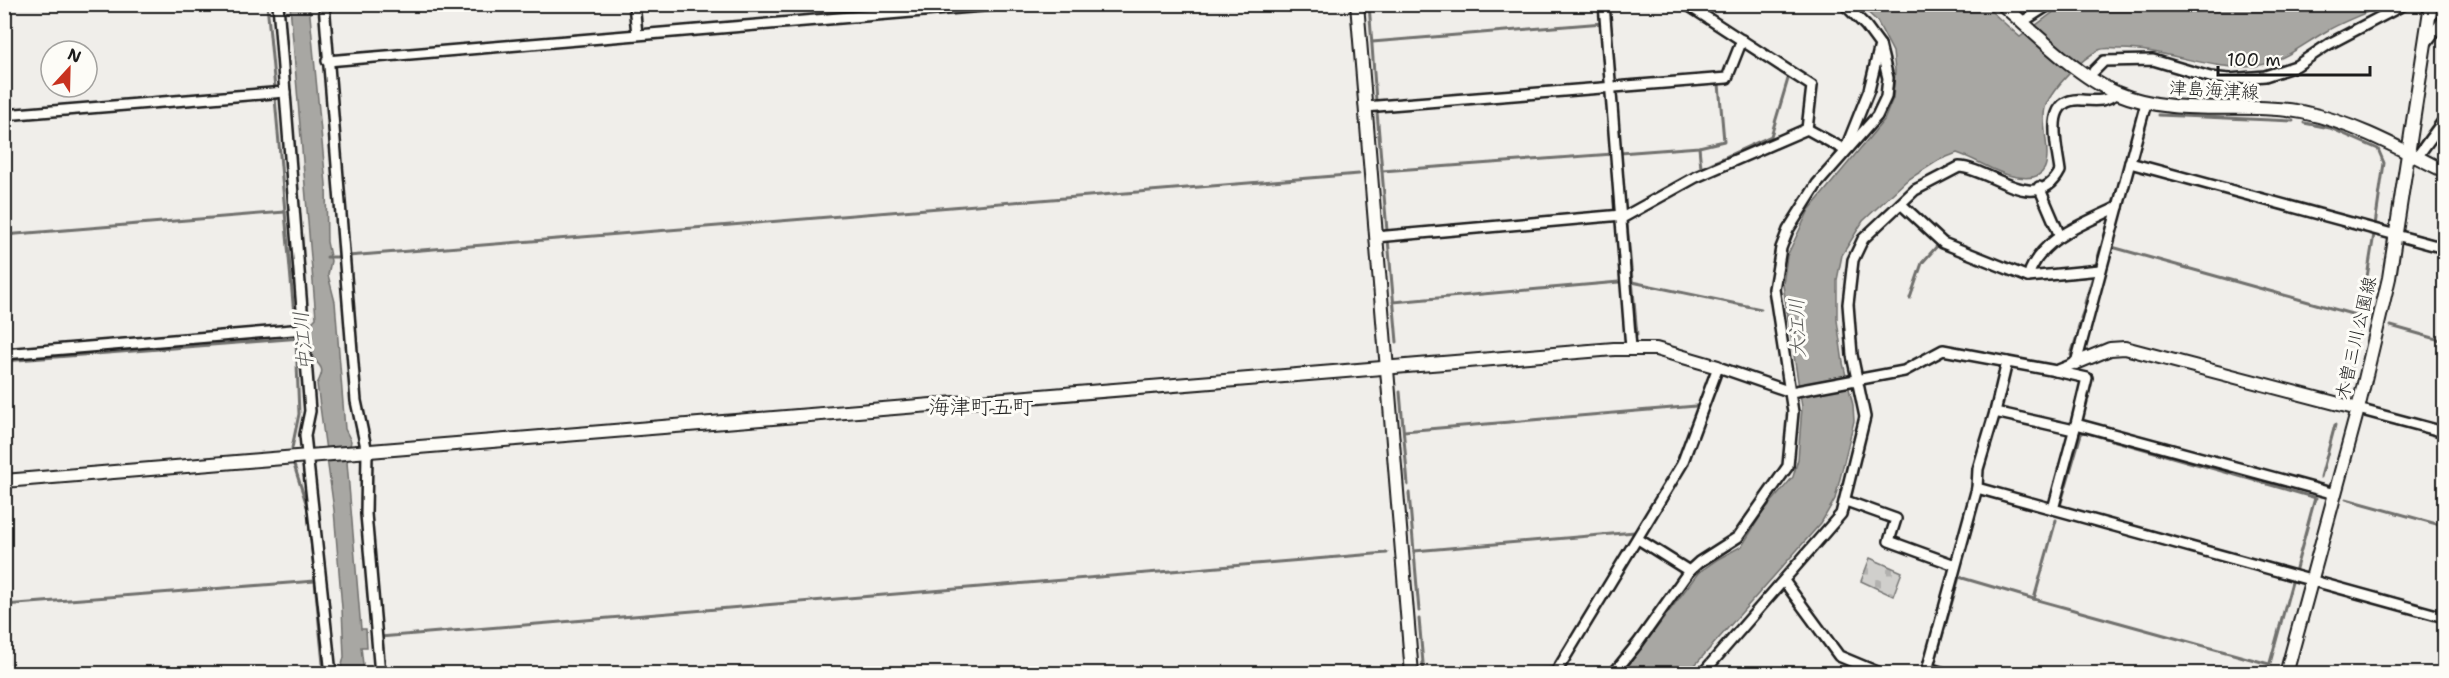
<svg xmlns="http://www.w3.org/2000/svg" width="2449" height="678" font-family="'Shantell Sans','Klee One',sans-serif">
  <style>
    .cemetery { fill: url(#cemetery-stones); stroke: #767674; stroke-width: 1.5 }
    .water { fill: #a8a7a3; stroke: #706f6d; stroke-width: 1.5 }
    .lines { fill: none; stroke-linecap: round; stroke-linejoin: round }
    .stream { stroke: #706f6d; stroke-width: 3 }
    .street-casing { stroke: #1c1c1c; stroke-width: 14 }
    .secondary-casing { stroke: #1c1c1c; stroke-width: 16 }
    .street { stroke: #fdfcf7; stroke-width: 9 }
    .secondary { stroke: #fdfcf7; stroke-width: 12 }
    .labels { text-anchor: middle; stroke-width: 6; stroke-linejoin: round; paint-order: stroke }
    .street-label { font-size: 18px; fill: #1c1c1c; stroke: #fdfcf7 }
    .water-label { font-size: 20px; font-style: italic; fill: #5b5b59; stroke: #fdfcf7 }
    .quarter-label { font-size: 21px; fill: #1c1c1c; stroke: #fdfcf7 }
  </style>
  <defs>
    <pattern id="cemetery-stones" width="16" height="16" patternUnits="userSpaceOnUse" patternTransform="scale(1.5)"><rect width="16" height="16" fill="#d0cfcc"/><path d="M2 7V4a2 2 0 0 1 4 0v3zM10 15v-3a2 2 0 0 1 4 0v3z" fill="#b2b1af"/></pattern>
  </defs>
  <rect width="100%" height="100%" fill="#f0eeea"/>
  <filter id="ink" filterUnits="userSpaceOnUse"><feTurbulence type="fractalNoise" baseFrequency=".0167" numOctaves="2"/><feDisplacementMap in="SourceGraphic" scale="12" xChannelSelector="R" yChannelSelector="G"/><feConvolveMatrix kernelMatrix="1 2 1 2 8 2 1 2 1" color-interpolation-filters="sRGB"/></filter>
  <g filter="url(#ink)">
    <path class="cemetery" d="M 1870,558 L 1902,572 L 1893,596 L 1861,581 Z"/>
    <g class="water">
      <path d="M 290,5 L 309,5 L 326,184 L 327,242 L 331,261 L 328,275 L 335,302 L 345,429 L 351,441 L 347,462 L 361,629 L 366,629 L 367,647 L 361,647 L 364,673 L 340,673 L 344,657 L 342,608 L 334,510 L 317,384 C 328,364 317,368 311,353 C 308,345 311,331 312,322 L 316,318 Z"/>
      <path d="M 1860,5 L 1984,5 L 2020,37 L 2063,5 L 2382,5 C 2363,15 2343,21 2325,32 C 2302,45 2283,62 2256,66 C 2212,72 2167,49 2121,49 C 2114,49 2105,47 2099,50 C 2082,58 2053,88 2046,105 C 2036,129 2070,189 2012,176 C 1993,172 1976,159 1957,153 L 1939,160 L 1906,181 L 1863,221 L 1842,255 L 1837,280 L 1837,320 L 1843,363 L 1853,405 L 1854,421 L 1835,499 L 1821,523 L 1688,673 L 1622,674 L 1698,573 L 1718,559 L 1742,546 L 1763,512 L 1793,477 L 1798,459 L 1802,407 L 1783,285 L 1787,256 L 1809,210 L 1884,120 L 1893,98 L 1895,71 L 1893,52 L 1877,21 Z"/>
    </g>
    <g class="lines">
      <g class="stream">
        <path d="M 267,4 L 275,89"/>
        <path d="M 1369,4 L 1376,101"/>
        <path d="M 1609,6 L 1615,83"/>
        <path d="M 1372,42 L 1603,23"/>
        <path d="M 1616,92 L 1619,141"/>
        <path d="M 275,98 L 295,326"/>
        <path d="M 1377,112 L 1387,231"/>
        <path d="M 2159,115 L 2293,121"/>
        <path d="M 2304,123 L 2330,128 L 2378,149 L 2384,163 L 2375,225"/>
        <path d="M 2421,142 L 2444,110"/>
        <path d="M 1699,147 L 1701,168 L 1771,136 L 1788,79"/>
        <path d="M 1620,153 L 1699,147 L 1724,141 L 1719,84"/>
        <path d="M 1621,160 L 1625,209"/>
        <path d="M 1382,171 L 1613,154"/>
        <path d="M 2119,185 L 2121,178"/>
        <path d="M 2114,203 L 2117,192"/>
        <path d="M 1627,224 L 1637,335"/>
        <path d="M 2412,234 L 2444,243"/>
        <path d="M 4,235 L 285,212"/>
        <path d="M 1388,239 L 1397,342"/>
        <path d="M 2112,247 L 2359,316"/>
        <path d="M 348,256 L 1359,174"/>
        <path d="M 327,257 L 337,257"/>
        <path d="M 2096,264 L 2110,217"/>
        <path d="M 1632,282 L 1761,309"/>
        <path d="M 2029,282 L 2093,276 L 2085,303"/>
        <path d="M 1910,298 L 1922,263 L 1938,245 L 2022,279"/>
        <path d="M 1393,302 L 1619,282"/>
        <path d="M 2081,318 L 2084,310"/>
        <path d="M 2391,326 L 2444,341"/>
        <path d="M 2078,329 L 2080,322"/>
        <path d="M 2071,355 L 2076,339"/>
        <path d="M 4,361 L 301,338"/>
        <path d="M 2345,391 L 2355,351 L 2374,234"/>
        <path d="M 1400,392 L 1408,485"/>
        <path d="M 1404,431 L 1696,406"/>
        <path d="M 292,448 L 299,414 L 296,339"/>
        <path d="M 294,465 L 308,509 L 324,674"/>
        <path d="M 2321,477 L 2335,425"/>
        <path d="M 1409,493 L 1419,611"/>
        <path d="M 2346,499 L 2444,526"/>
        <path d="M 2060,506 L 2081,434 L 2084,432 L 2316,498"/>
        <path d="M 1414,551 L 1635,532"/>
        <path d="M 2295,572 L 2315,498"/>
        <path d="M 2034,599 L 2269,664"/>
        <path d="M 4,605 L 315,581"/>
        <path d="M 1419,619 L 1424,674"/>
        <path d="M 380,637 L 1387,553"/>
        <path d="M 1934,665 L 1959,577 L 2034,599 L 2056,520"/>
        <path d="M 2298,672 L 2304,674"/>
        <path d="M 1500,674 L 1552,668"/>
        <path d="M 2267,674 L 2292,582"/>
      </g>
      <defs>
        <g id="street">
          <path d="M 278,4 L 310,411 L 305,435 L 331,674"/>
          <path d="M 324,4 L 356,401 L 367,452 L 366,514 L 380,674"/>
          <path d="M 634,4 L 637,34"/>
          <path d="M 1604,4 L 1631,348"/>
          <path d="M 1686,4 L 1812,86 L 1807,129"/>
          <path d="M 2022,22 L 2050,4"/>
          <path d="M 2426,43 L 2444,19"/>
          <path d="M 327,61 L 1007,4"/>
          <path d="M 2094,71 L 2104,61 L 2153,60 L 2210,77 L 2229,79 L 2265,76 L 2296,66 L 2329,44 L 2405,4"/>
          <path d="M 1365,107 L 1727,78 L 1742,40"/>
          <path d="M 4,115 L 285,92"/>
          <path d="M 1807,129 L 1845,150 L 1869,90 L 1880,45 L 1866,26 L 1844,4"/>
          <path d="M 2417,157 L 2444,120"/>
          <path d="M 2130,163 L 2444,248"/>
          <path d="M 2039,187 L 2060,236"/>
          <path d="M 1902,205 L 1943,243 L 2028,277 L 2100,270"/>
          <path d="M 1622,218 L 1696,177 L 1807,129"/>
          <path d="M 1376,237 L 1622,215"/>
          <path d="M 2028,277 C 2039,238 2084,224 2118,207"/>
          <path d="M 4,354 L 304,329"/>
          <path d="M 2056,371 L 2087,378 L 2076,424 L 2335,494"/>
          <path d="M 2358,409 L 2444,432"/>
          <path d="M 1995,412 L 2074,430"/>
          <path d="M 1977,488 L 2444,617"/>
          <path d="M 1846,501 L 1896,519 L 1889,541 L 1955,565"/>
          <path d="M 2053,509 L 2076,424"/>
          <path d="M 1638,539 L 1689,571"/>
          <path d="M 1784,581 L 1839,656 L 1882,674"/>
          <path d="M 1928,668 L 1947,674"/>
          <path d="M 1555,674 L 1682,464 L 1718,367 L 1791,392 L 1904,371 L 1943,350 L 2056,371 L 2076,363 L 2146,103"/>
          <path d="M 1613,674 L 1638,643 L 1689,571 L 1699,562 L 1738,537 L 1788,466 L 1793,412 L 1774,289 L 1781,248 L 1788,230 L 1817,184 L 1877,116 L 1886,97 L 1888,78 L 1880,45"/>
          <path d="M 1702,674 L 1841,514 L 1865,417 L 1852,355 L 1848,304 L 1853,260 L 1863,239 L 1915,190 L 1959,167 C 1989,168 2037,216 2060,171 C 2057,146 2042,97 2082,100 C 2097,101 2105,102 2117,93"/>
          <path d="M 1926,674 L 1977,488 L 1978,469 L 1995,412 L 2007,362"/>
        </g>
        <g id="secondary">
          <path d="M 1357,4 L 1412,674"/>
          <path d="M 2002,4 C 2033,32 2080,78 2117,93 C 2177,118 2241,101 2302,112 C 2352,122 2399,148 2444,171"/>
          <path d="M 2076,363 L 2110,349 L 2125,348 L 2358,409"/>
          <path d="M 4,481 L 1614,349 L 1656,349 L 1718,367"/>
          <path d="M 2286,674 L 2358,409 L 2389,278 L 2431,4"/>
        </g>
      </defs>
      <use href="#street" class="street-casing"/>
      <use href="#secondary" class="secondary-casing"/>
      <use href="#street" class="street"/>
      <use href="#secondary" class="secondary"/>
    </g>
  </g>
  <g class="labels">
    <g class="street-label">
      <text transform="translate(2214 90) rotate(3)" y="6">津島海津線</text>
      <text transform="translate(2356 338) rotate(-77)" y="6">木曽三川公園線</text>
    </g>
    <g class="water-label">
      <text transform="translate(1797 328) rotate(-92)" y="7">大江川</text>
      <text transform="translate(303 341) rotate(-95)" y="7">中江川</text>
    </g>
    <g class="quarter-label">
      <text x="981" y="414">海津町五町</text>
    </g>
  </g>
  <rect width="2449" height="678" fill="none" stroke="#fdfcf7" stroke-width="24"/>
  <rect x="12" y="12" width="2425" height="654" fill="none" stroke="#1c1c1c" stroke-width="2" filter="url(#ink)"/>
  <g transform="translate(69 69) rotate(22)"><circle r="28" fill="#fdfcf7" stroke="#a3a29f" stroke-width="1.5"/>
  <path d="M0-4.5L10 22L0 15L-10 22Z" fill="#c8321e"/>
  <text y="-9" font-size="16" font-weight="bold" text-anchor="middle" fill="#1c1c1c">N</text>
  </g>
  <path d="M2218 66v9h152v-9" fill="none" stroke="#1c1c1c" stroke-width="3"/>
  <text x="2227" y="66" font-size="18" fill="#1c1c1c" stroke="#fdfcf7" stroke-width="4.5" paint-order="stroke">100 m</text>
</svg>
